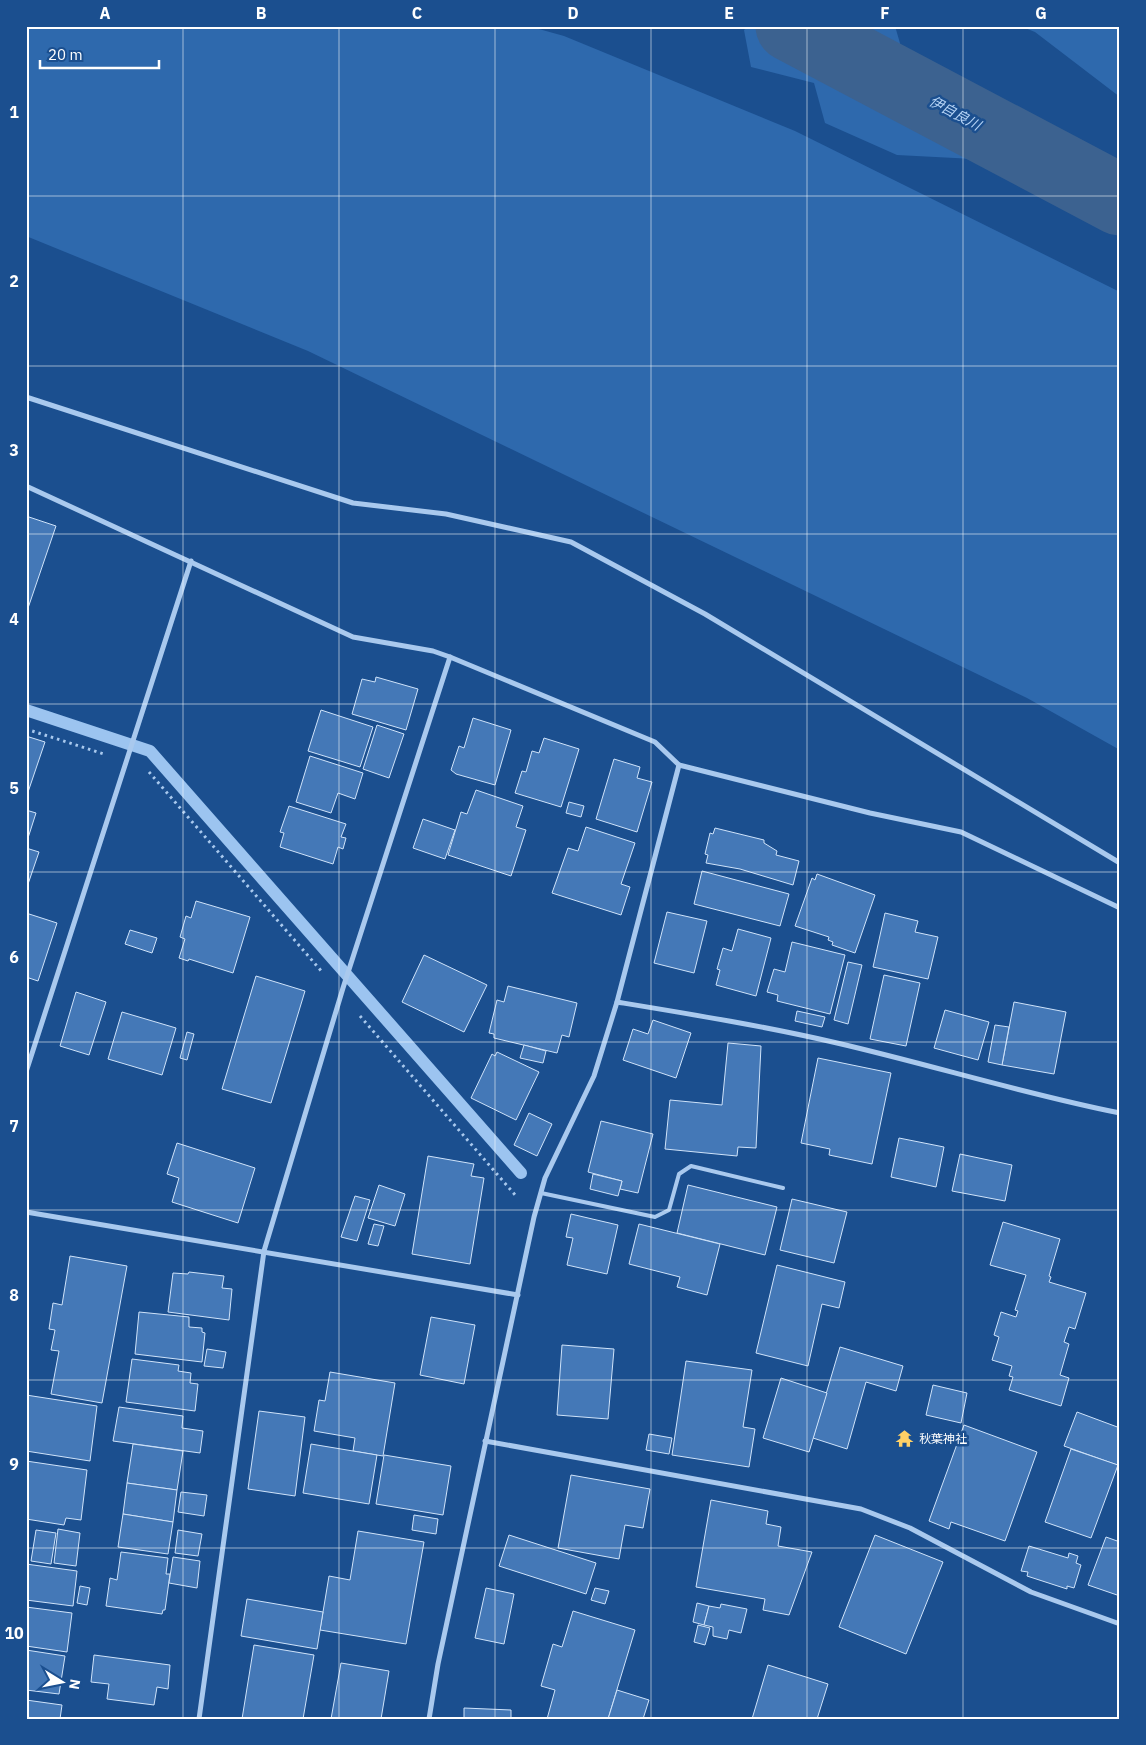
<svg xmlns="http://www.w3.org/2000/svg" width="1146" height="1745" font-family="'IBM Plex Sans','Noto Sans JP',sans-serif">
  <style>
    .green { fill: #2e69ad }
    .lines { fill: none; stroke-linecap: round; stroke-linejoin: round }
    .stream { stroke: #9cc4f0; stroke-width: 12 }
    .river { stroke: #3c6290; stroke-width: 71 }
    .building { fill: #4478b7; stroke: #cfe3fa }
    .path { stroke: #a9c9ee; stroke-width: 3; stroke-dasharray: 2.5 4; stroke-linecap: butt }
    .lane { stroke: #a9c9ee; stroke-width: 4 }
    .street { stroke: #a9c9ee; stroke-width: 5 }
    .grid { fill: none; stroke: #fff; stroke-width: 1; stroke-opacity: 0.55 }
    .labels { text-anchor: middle; stroke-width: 5; stroke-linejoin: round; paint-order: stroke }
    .poi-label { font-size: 12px; fill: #fff; stroke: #1b4f8f; text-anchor: start }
    .water-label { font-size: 14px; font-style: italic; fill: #b5d3f5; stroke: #1b4f8f }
    .neatline { fill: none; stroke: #fff; stroke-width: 2 }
    .grid-label { font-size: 16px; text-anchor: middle; font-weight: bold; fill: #fff }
  </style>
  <rect width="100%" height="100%" fill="#1b4f8f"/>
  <g class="green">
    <path d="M 26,26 L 528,26 L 564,36 L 795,131 L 1120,292 L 1120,750 L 1027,698 L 308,351 L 26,236 Z"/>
    <path d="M 749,26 L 827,26 L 836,32 L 895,26 L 906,64 L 994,121 L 974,159 L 897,155 L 825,123 L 814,83 L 751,67 L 744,30 Z"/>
    <path d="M 1020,26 L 1120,26 L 1120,97 L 1035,32 Z"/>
  </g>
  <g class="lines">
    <path class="stream" d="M 26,710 L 150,751 L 521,1173"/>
    <path class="river" d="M 791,26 L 1120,200"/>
  </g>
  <g class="building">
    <path d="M 26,516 L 56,526 L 26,614 Z"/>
    <path d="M 376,677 L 418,689 L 406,730 L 352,714 L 362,679 L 375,682 Z"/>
    <path d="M 321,710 L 373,727 L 360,767 L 308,751 Z"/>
    <path d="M 473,718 L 511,730 L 495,785 L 456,774 L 451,770 L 459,746 L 464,748 Z"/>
    <path d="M 377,725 L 404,734 L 389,778 L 363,769 Z"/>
    <path d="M 26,736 L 45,742 L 26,798 Z"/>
    <path d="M 544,738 L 579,749 L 561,807 L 515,793 L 522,771 L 526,772 L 532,751 L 539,753 Z"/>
    <path d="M 310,756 L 363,773 L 355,799 L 338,793 L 331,813 L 296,802 Z"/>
    <path d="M 614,759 L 640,767 L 637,778 L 652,782 L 637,832 L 596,819 Z"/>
    <path d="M 476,790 L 523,806 L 516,827 L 526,830 L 511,876 L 448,855 L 461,812 L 467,814 Z"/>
    <path d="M 569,802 L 584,806 L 581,817 L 566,813 Z"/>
    <path d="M 289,806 L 346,824 L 341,837 L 346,838 L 343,849 L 338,847 L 333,864 L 280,847 L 284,833 L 280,832 Z"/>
    <path d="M 26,810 L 36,813 L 28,838 L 26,838 Z"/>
    <path d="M 423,819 L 455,830 L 445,859 L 413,848 Z"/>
    <path d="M 586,827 L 635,843 L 621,884 L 630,887 L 621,915 L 552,893 L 568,848 L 578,851 Z"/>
    <path d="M 715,828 L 764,840 L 764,843 L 777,851 L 776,855 L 799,861 L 793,885 L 740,869 L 706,863 L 708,855 L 705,854 L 710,833 L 713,834 Z"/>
    <path d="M 26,848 L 39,852 L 26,890 Z"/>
    <path d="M 702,871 L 789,894 L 780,926 L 694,904 Z"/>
    <path d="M 817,874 L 875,895 L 855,953 L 832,945 L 833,942 L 828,940 L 829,937 L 795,926 L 812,878 L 815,880 Z"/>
    <path d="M 196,901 L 250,917 L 233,973 L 189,959 L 188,961 L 179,958 L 185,939 L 180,937 L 186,916 L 191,918 Z"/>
    <path d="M 667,912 L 707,921 L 694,973 L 654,963 Z"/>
    <path d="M 26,913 L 57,923 L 38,981 L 26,977 Z"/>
    <path d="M 885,913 L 918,921 L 915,932 L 938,937 L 928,979 L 873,967 Z"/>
    <path d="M 738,929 L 771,938 L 756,996 L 716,985 L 720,970 L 717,969 L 723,948 L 732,951 Z"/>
    <path d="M 130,930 L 157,938 L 152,953 L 125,944 Z"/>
    <path d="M 792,942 L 845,955 L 830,1014 L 777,1001 L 778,995 L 767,992 L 774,969 L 785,972 Z"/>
    <path d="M 424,955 L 487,985 L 464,1032 L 402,1002 Z"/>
    <path d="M 848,962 L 862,965 L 848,1024 L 834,1020 Z"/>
    <path d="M 884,975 L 920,983 L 906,1046 L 870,1039 Z"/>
    <path d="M 256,976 L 305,991 L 271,1103 L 222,1089 Z"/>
    <path d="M 508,986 L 577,1003 L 569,1037 L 562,1035 L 557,1053 L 494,1038 L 494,1034 L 489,1033 L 497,1000 L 504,1002 Z"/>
    <path d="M 76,992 L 106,1002 L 89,1055 L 60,1046 Z"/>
    <path d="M 1014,1002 L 1066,1012 L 1054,1074 L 1002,1065 Z"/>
    <path d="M 945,1010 L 989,1022 L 978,1060 L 934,1048 Z"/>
    <path d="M 797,1011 L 825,1017 L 822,1027 L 795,1021 Z"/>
    <path d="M 122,1012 L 176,1028 L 162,1075 L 108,1059 Z"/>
    <path d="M 653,1020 L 691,1033 L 676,1078 L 623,1060 L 633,1029 L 648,1034 Z"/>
    <path d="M 995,1025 L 1009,1027 L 1002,1065 L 988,1062 Z"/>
    <path d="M 187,1032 L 194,1034 L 187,1060 L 180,1058 Z"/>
    <path d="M 728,1043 L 761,1046 L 756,1148 L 738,1147 L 737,1156 L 665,1149 L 670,1100 L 722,1105 Z"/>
    <path d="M 524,1045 L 546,1051 L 543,1063 L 520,1058 Z"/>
    <path d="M 497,1052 L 539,1072 L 516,1120 L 471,1098 L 492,1054 L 495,1056 Z"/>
    <path d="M 818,1058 L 891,1073 L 872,1164 L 829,1155 L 830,1149 L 801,1143 Z"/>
    <path d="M 529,1113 L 552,1124 L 537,1156 L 514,1145 Z"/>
    <path d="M 601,1121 L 653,1134 L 638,1193 L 620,1189 L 622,1181 L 588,1172 Z"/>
    <path d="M 899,1138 L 944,1147 L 936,1187 L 891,1177 Z"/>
    <path d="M 177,1143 L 255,1168 L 238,1223 L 172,1202 L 179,1178 L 167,1174 Z"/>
    <path d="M 960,1154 L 1012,1165 L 1005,1201 L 952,1191 Z"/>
    <path d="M 428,1156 L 474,1164 L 471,1176 L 484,1178 L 470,1264 L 412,1254 Z"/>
    <path d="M 593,1174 L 622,1181 L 618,1196 L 590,1189 Z"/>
    <path d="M 379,1185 L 405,1194 L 395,1226 L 368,1218 Z"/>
    <path d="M 688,1185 L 777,1207 L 765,1255 L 677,1233 Z"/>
    <path d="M 355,1196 L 370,1200 L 357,1241 L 341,1237 Z"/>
    <path d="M 792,1199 L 847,1212 L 834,1263 L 780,1250 Z"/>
    <path d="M 571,1214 L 618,1225 L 607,1274 L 567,1265 L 573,1238 L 566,1237 Z"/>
    <path d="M 1003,1222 L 1060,1239 L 1049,1276 L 1051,1277 L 1049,1282 L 1086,1293 L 1075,1329 L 1069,1327 L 1064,1342 L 1069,1344 L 1060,1375 L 1069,1378 L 1061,1406 L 1009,1390 L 1013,1377 L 1009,1376 L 1012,1366 L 992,1360 L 999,1337 L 994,1335 L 1001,1312 L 1016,1317 L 1018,1311 L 1015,1310 L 1026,1275 L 990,1265 Z"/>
    <path d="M 374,1224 L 384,1226 L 378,1246 L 368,1244 Z"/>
    <path d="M 639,1224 L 720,1244 L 707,1295 L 677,1287 L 680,1277 L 629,1264 Z"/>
    <path d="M 70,1256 L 127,1266 L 102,1403 L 51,1394 L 59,1351 L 51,1350 L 55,1330 L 49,1329 L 53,1303 L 62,1305 Z"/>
    <path d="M 777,1265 L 845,1282 L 839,1308 L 822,1304 L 808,1366 L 756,1353 Z"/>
    <path d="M 189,1272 L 224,1276 L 222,1288 L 232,1289 L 229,1320 L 168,1312 L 173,1273 L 188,1274 Z"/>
    <path d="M 139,1312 L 189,1317 L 189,1327 L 202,1328 L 202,1332 L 205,1333 L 202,1362 L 135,1354 Z"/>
    <path d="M 431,1317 L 475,1325 L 464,1384 L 420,1375 Z"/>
    <path d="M 562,1345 L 614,1349 L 608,1419 L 557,1415 Z"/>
    <path d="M 840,1347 L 903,1366 L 896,1391 L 866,1382 L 847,1449 L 813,1438 Z"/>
    <path d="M 207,1349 L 226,1352 L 223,1368 L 204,1366 Z"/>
    <path d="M 132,1359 L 179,1365 L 178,1371 L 191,1373 L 190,1383 L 198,1384 L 195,1411 L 126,1402 Z"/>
    <path d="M 686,1361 L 752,1370 L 743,1427 L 755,1429 L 749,1467 L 672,1455 Z"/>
    <path d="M 330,1372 L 395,1383 L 383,1456 L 353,1451 L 355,1438 L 314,1431 L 319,1400 L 325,1401 Z"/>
    <path d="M 781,1378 L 827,1393 L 809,1452 L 763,1438 Z"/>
    <path d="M 933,1385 L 967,1393 L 961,1423 L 926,1415 Z"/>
    <path d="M 26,1395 L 97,1406 L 90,1461 L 26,1451 Z"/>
    <path d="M 119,1407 L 183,1416 L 182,1428 L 203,1431 L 200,1453 L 113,1441 Z"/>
    <path d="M 259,1411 L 305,1417 L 295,1496 L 248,1489 Z"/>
    <path d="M 1077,1412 L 1120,1428 L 1120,1466 L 1064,1446 Z"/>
    <path d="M 964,1425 L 1037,1452 L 1005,1541 L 951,1522 L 949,1529 L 929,1521 Z"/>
    <path d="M 649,1434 L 672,1438 L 669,1454 L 646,1450 Z"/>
    <path d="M 133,1444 L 183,1451 L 177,1490 L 127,1483 Z"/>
    <path d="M 311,1444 L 377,1455 L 369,1504 L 303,1493 Z"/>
    <path d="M 1071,1449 L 1118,1465 L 1091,1538 L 1045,1522 Z"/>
    <path d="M 384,1455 L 451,1466 L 443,1515 L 376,1504 Z"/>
    <path d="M 26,1461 L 87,1470 L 81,1520 L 66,1518 L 64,1525 L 26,1519 Z"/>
    <path d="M 571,1475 L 650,1489 L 643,1528 L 625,1525 L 619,1559 L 558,1548 Z"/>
    <path d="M 127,1483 L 177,1490 L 173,1522 L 123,1514 Z"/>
    <path d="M 181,1492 L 207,1495 L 204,1516 L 178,1512 Z"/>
    <path d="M 711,1500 L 768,1511 L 766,1524 L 781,1527 L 778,1546 L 812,1552 L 789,1615 L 763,1610 L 765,1599 L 696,1587 Z"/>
    <path d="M 123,1514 L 173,1522 L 168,1554 L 118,1547 Z"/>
    <path d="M 414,1515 L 438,1519 L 436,1534 L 412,1530 Z"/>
    <path d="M 58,1529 L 80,1533 L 76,1566 L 54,1563 Z"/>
    <path d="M 36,1530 L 56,1533 L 51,1564 L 31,1561 Z"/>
    <path d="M 178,1530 L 202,1534 L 198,1556 L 175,1553 Z"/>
    <path d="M 358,1531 L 424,1542 L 406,1644 L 320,1630 L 329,1576 L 350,1580 Z"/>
    <path d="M 509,1535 L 596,1563 L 586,1594 L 499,1566 Z"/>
    <path d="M 875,1535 L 943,1562 L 906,1654 L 839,1627 Z"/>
    <path d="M 1106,1537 L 1120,1542 L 1120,1596 L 1088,1585 Z"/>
    <path d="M 1029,1546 L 1068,1558 L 1069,1553 L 1078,1556 L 1076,1563 L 1081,1565 L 1074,1588 L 1067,1586 L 1067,1589 L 1027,1576 L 1028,1572 L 1021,1571 Z"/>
    <path d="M 121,1552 L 168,1558 L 166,1574 L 170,1574 L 165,1610 L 163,1610 L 162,1614 L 106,1606 L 110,1578 L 117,1580 Z"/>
    <path d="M 173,1557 L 200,1561 L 197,1588 L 169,1583 Z"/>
    <path d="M 26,1564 L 77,1571 L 73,1606 L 26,1600 Z"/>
    <path d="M 80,1586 L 90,1588 L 87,1605 L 77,1603 Z"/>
    <path d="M 486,1588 L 514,1594 L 504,1644 L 475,1638 Z"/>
    <path d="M 595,1588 L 609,1591 L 605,1604 L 591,1600 Z"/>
    <path d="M 247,1599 L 323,1612 L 317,1649 L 241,1636 Z"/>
    <path d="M 697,1603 L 709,1606 L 704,1625 L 693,1622 Z"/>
    <path d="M 721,1604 L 747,1609 L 741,1633 L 729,1630 L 727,1639 L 713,1636 L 713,1627 L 704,1625 L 709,1606 L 720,1608 Z"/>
    <path d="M 26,1607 L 72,1613 L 67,1652 L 26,1646 Z"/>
    <path d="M 573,1611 L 635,1630 L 608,1719 L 547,1719 L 555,1690 L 541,1686 L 553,1644 L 562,1647 Z"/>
    <path d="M 698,1625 L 710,1628 L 705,1645 L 694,1642 Z"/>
    <path d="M 254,1645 L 314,1655 L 303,1719 L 242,1719 Z"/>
    <path d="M 26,1650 L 65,1656 L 59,1694 L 26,1690 Z"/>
    <path d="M 94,1655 L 170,1665 L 168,1689 L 157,1687 L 154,1705 L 107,1699 L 109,1684 L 91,1682 Z"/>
    <path d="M 341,1663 L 389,1671 L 381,1719 L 331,1719 Z"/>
    <path d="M 768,1665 L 828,1684 L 817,1719 L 752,1719 Z"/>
    <path d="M 617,1690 L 649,1700 L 643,1719 L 608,1719 Z"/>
    <path d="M 26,1700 L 62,1705 L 60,1719 L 26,1719 Z"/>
    <path d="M 464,1708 L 511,1710 L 511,1719 L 464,1719 Z"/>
  </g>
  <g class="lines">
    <g class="path">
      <path d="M 26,729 L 104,754"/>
      <path d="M 149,772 L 323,973"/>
      <path d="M 360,1016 L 516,1196"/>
    </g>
    <path class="lane" d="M 541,1193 L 655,1217 L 669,1210 L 679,1174 L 691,1166 L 783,1188"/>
    <g class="street">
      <path d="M 26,397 L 353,503 L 446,514 L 571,542 L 705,614 L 1120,863"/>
      <path d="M 26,486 L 353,637 L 433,651 L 450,657 L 655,742 L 679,765 L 617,1002 L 594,1076 L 545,1178 L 534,1217 L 438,1664 L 429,1719"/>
      <path d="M 679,765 L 870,813 L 961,832 L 1120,908"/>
      <path d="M 617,1002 C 690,1014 764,1026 837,1043 C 932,1065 1024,1094 1120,1113"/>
      <path d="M 26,1072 L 191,561"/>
      <path d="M 26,1212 L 518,1295"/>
      <path d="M 485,1441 L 861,1509 L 910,1528 L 1031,1592 L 1120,1624"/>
      <path d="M 199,1719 L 264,1251 L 343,988 L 450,657"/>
    </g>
  </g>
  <path class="grid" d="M 183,26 L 183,1719M 339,26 L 339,1719M 495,26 L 495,1719M 651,26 L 651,1719M 807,26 L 807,1719M 963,26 L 963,1719M 26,196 L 1120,196M 26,366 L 1120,366M 26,534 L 1120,534M 26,704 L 1120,704M 26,872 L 1120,872M 26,1042 L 1120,1042M 26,1210 L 1120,1210M 26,1380 L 1120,1380M 26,1548 L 1120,1548"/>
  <defs>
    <symbol id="temple-bare" viewBox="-9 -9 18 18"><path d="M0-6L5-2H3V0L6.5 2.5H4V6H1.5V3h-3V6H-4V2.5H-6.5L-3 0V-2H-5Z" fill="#ffd166" stroke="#1b4f8f" stroke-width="2.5" paint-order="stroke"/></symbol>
  </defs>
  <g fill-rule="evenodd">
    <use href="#temple-bare" x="892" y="1426" width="25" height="25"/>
  </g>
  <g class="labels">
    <g class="poi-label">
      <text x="919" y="1443">秋葉神社</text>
    </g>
    <g class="water-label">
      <text transform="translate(955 113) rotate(28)" y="5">伊自良川</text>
    </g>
  </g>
  <rect width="1146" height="1745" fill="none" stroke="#1b4f8f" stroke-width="55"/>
  <g transform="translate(62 1682) rotate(100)" stroke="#1b4f8f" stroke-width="4" paint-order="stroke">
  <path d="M0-4L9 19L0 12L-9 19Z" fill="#ffffff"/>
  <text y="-8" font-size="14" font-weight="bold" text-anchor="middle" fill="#ffffff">N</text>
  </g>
  <path d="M40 60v8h119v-8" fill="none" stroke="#ffffff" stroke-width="2.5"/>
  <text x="48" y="60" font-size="15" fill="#ffffff" stroke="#1b4f8f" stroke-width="4" paint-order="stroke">20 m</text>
  <rect x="28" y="28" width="1090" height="1690" class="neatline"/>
  <g class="grid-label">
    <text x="105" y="19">A</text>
    <text x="261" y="19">B</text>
    <text x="417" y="19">C</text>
    <text x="573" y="19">D</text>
    <text x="729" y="19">E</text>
    <text x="885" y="19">F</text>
    <text x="1041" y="19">G</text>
    <text x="14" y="118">1</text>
    <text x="14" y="287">2</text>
    <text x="14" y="456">3</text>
    <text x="14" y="625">4</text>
    <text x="14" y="794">5</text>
    <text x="14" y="963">6</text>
    <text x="14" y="1132">7</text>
    <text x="14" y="1301">8</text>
    <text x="14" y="1470">9</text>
    <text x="14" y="1639">10</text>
  </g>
</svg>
